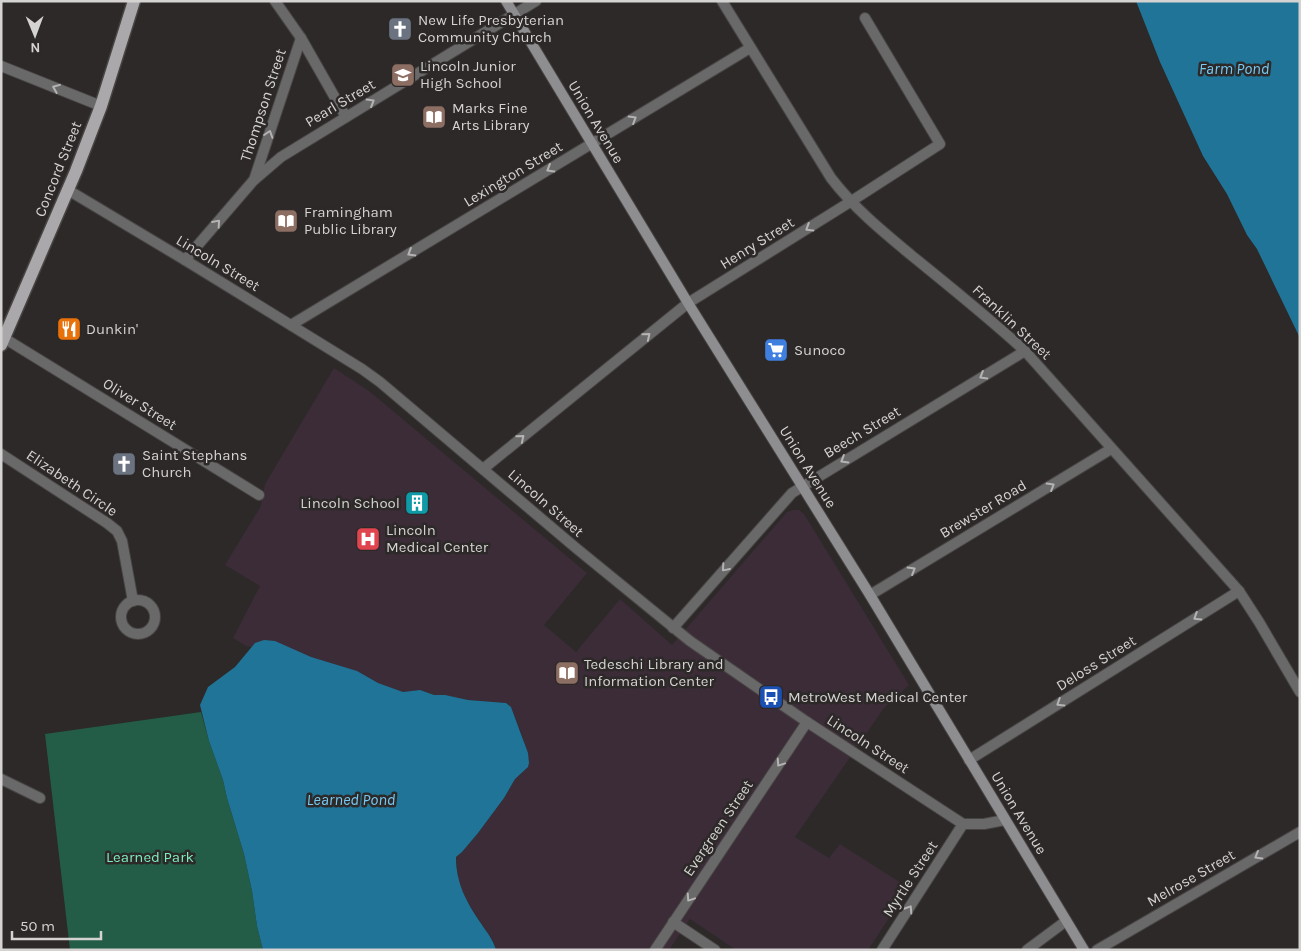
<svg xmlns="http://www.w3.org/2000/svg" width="1301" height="951" font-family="Karla,sans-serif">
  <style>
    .medical { fill: #3b2c38 }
    .green { fill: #235d47 }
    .water { fill: #1f7498 }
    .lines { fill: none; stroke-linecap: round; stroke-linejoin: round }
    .minor-casing { stroke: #474443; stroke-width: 12 }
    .tertiary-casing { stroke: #474443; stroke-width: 12 }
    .secondary-casing { stroke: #474443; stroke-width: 12 }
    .primary-casing { stroke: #474443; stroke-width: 15 }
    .minor { stroke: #6a696a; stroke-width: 10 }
    .tertiary { stroke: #6a696a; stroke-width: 10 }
    .secondary { stroke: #8e8d8f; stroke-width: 10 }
    .primary { stroke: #aaa8aa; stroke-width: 12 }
    .oneway { stroke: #b5b3b3 }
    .labels { text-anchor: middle; stroke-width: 5; stroke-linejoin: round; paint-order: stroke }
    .poi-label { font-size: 15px; fill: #d5d3d2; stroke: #2c2928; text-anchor: start }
    .street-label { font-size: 15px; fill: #d5d3d2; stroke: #2c2928 }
    .park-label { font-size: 15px; fill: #7cefc0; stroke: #2c2928 }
    .water-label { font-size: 16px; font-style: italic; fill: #76caf4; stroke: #2c2928 }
  </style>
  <rect width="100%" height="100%" fill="#2c2928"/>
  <path class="medical" d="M 334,368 L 369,391 L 587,573 L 544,625 L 576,652 L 620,599 L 672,645 L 787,512 L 793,510 L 799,510 L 804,514 L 909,685 L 884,708 L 795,837 L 829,858 L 840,844 L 909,888 L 868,950 L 736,950 L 690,919 L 669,950 L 496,950 L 493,941 L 473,911 L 461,890 L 458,880 L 456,857 L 462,852 L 478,833 L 504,798 L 515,779 L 528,767 L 529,763 L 522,735 L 511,707 L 506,703 L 468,700 L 444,695 L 434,695 L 420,690 L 403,692 L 288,655 L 246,646 L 233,638 L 260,586 L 225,565 L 261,506 L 265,484 Z"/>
  <path class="green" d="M 201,712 L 209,741 L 223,780 L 227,798 L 244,854 L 252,891 L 257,926 L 263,950 L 70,950 L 45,734 Z"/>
  <g class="water">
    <path d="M 1136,1 L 1300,1 L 1300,338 L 1257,249 L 1247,235 L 1227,194 L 1203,156 L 1160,62 Z"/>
    <path d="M 264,640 L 275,641 L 311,657 L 357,671 L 378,683 L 403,692 L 420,690 L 434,695 L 445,695 L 468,700 L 506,703 L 511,707 L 528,753 L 529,763 L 528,767 L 515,779 L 504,798 L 478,833 L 462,852 L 456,857 C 456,883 466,901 480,922 C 486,931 493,939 496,950 L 263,950 L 257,926 L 252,891 L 244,854 L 227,798 L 223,780 L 209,741 L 200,705 L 208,687 L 235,667 L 255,643 Z"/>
  </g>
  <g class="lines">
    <defs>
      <g id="minor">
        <path d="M 275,1 L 301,38 L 346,117"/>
        <path d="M 1,66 L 101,106"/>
        <path d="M 254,180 L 301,38"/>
        <path d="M 185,260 L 253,181 L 281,157 L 536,1"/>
        <path d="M 291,325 L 750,48"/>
        <path d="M 4,338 L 259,495"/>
        <path d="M 1,454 L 107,523 L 117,531 L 122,541 L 133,601"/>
        <path d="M 483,469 L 688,303 L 850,202 L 940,144 L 865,18"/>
        <path d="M 870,595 L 1111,449"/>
        <circle cx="138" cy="617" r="17"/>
        <path d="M 673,628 L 792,493 L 1025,351"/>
        <path d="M 969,760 L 1239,591"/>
        <path d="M 1,779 L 40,798"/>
        <path d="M 673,922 L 715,950"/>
        <path d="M 655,950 L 807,722"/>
        <path d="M 882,950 L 963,824"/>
        <path d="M 1027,950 L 1066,921"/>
        <path d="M 1097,950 L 1300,832"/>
      </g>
      <g id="tertiary">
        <path d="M 722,1 L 831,178 C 854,208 882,231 911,255 C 949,286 988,317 1025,351 L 1239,591 L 1259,622 L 1300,692"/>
        <path d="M 68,190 L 185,260 L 362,369 L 380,382 L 576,548 L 690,641 L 807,722 L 963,824 L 984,824 L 1005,820"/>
      </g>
      <path id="secondary" d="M 506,1 L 688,303 L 870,595 L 1084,950"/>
      <path id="primary" d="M 1,345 L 76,171 L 101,106 L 134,1"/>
    </defs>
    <use href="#minor" class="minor-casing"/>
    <use href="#tertiary" class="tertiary-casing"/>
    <use href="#secondary" class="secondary-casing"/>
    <use href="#primary" class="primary-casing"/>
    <use href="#minor" class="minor"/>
    <use href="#tertiary" class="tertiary"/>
    <use href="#secondary" class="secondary"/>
    <use href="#primary" class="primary"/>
  </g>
  <defs><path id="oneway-chevron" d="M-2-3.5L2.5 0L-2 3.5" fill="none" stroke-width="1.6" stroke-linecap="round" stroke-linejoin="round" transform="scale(1.25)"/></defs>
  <g class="oneway">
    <use href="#oneway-chevron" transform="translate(56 88) rotate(-158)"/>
    <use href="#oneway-chevron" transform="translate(371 102) rotate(-31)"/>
    <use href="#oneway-chevron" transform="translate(633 119) rotate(-31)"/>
    <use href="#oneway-chevron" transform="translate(269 134) rotate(-72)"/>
    <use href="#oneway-chevron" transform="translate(550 169) rotate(149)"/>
    <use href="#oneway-chevron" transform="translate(217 223) rotate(-49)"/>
    <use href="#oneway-chevron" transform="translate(809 228) rotate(148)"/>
    <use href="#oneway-chevron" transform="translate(411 253) rotate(149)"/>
    <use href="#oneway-chevron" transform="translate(647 336) rotate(-39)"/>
    <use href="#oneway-chevron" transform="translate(983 376) rotate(149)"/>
    <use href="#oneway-chevron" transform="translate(521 438) rotate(-39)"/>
    <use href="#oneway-chevron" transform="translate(844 460) rotate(149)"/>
    <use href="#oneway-chevron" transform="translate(1051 486) rotate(-31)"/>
    <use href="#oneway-chevron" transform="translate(725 568) rotate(131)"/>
    <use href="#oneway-chevron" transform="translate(912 570) rotate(-31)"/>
    <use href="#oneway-chevron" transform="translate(1197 617) rotate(148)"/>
    <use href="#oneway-chevron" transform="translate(1060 703) rotate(148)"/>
    <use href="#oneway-chevron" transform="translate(780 763) rotate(124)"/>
    <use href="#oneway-chevron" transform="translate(1258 856) rotate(150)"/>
    <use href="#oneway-chevron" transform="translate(690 898) rotate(124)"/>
    <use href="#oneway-chevron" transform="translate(909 909) rotate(-57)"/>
  </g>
  <defs>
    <symbol id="church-square" viewBox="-11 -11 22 22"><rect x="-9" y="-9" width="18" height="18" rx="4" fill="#6b7280" stroke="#2c2928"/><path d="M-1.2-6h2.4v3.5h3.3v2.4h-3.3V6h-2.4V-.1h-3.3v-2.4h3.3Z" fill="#fff"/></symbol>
    <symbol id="school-square" viewBox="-11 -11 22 22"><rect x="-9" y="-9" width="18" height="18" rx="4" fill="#8d6e63" stroke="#2c2928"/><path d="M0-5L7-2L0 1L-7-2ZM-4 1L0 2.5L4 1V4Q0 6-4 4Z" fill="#fff"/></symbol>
    <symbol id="library-square" viewBox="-11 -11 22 22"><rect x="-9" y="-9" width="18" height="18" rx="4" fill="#8d6e63" stroke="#2c2928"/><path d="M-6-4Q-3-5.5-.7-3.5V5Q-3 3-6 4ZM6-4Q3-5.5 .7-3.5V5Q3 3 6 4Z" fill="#fff"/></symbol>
    <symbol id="restaurant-square" viewBox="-11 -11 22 22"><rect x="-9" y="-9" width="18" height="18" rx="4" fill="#e8710a" stroke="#2c2928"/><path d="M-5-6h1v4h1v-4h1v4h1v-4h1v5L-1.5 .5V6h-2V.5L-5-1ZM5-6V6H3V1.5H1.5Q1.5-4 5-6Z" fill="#fff"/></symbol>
    <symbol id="supermarket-square" viewBox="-11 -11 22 22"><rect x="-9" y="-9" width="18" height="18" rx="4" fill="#3f7fe0" stroke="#2c2928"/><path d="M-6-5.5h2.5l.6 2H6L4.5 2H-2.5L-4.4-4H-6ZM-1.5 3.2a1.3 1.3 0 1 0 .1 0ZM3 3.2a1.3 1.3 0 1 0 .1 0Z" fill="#fff"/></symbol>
    <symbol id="building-square" viewBox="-11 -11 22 22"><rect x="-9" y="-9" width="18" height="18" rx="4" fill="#0f9aa8" stroke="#2c2928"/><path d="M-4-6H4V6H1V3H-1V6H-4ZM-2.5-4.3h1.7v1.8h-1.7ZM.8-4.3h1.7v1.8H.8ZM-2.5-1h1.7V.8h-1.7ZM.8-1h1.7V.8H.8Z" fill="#fff"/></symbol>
    <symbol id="hospital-square" viewBox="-11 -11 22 22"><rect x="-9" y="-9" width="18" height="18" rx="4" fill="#e0444e" stroke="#2c2928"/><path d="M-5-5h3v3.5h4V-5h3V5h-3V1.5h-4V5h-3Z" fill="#fff"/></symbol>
    <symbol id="bus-square" viewBox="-11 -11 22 22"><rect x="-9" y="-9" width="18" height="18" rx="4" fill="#1a4fb4" stroke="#2c2928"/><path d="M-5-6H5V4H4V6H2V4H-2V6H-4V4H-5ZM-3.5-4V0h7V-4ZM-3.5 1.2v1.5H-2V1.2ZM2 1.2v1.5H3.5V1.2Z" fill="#fff"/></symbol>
  </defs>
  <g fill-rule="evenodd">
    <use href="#church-square" x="386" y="15" width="28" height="28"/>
    <use href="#school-square" x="389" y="61" width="28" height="28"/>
    <use href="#library-square" x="420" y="103" width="28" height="28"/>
    <use href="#library-square" x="272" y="207" width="28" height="28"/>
    <use href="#restaurant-square" x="55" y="315" width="28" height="28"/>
    <use href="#supermarket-square" x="762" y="336" width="28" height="28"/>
    <use href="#church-square" x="110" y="450" width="28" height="28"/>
    <use href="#building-square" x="403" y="489" width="28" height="28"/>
    <use href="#hospital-square" x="354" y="525" width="28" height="28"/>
    <use href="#library-square" x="553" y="659" width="28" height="28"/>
    <use href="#bus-square" x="757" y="683" width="28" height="28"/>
  </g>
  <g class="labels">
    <g class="poi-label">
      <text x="418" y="25">New Life Presbyterian<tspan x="418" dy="17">Community Church</tspan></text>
      <text x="420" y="71">Lincoln Junior<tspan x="420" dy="17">High School</tspan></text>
      <text x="452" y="113">Marks Fine<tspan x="452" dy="17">Arts Library</tspan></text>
      <text x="304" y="217">Framingham<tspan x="304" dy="17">Public Library</tspan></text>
      <text x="86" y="334">Dunkin'</text>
      <text x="794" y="355">Sunoco</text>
      <text x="142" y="460">Saint Stephans<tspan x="142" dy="17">Church</tspan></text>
      <text x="400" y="508" text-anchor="end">Lincoln School</text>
      <text x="386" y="535">Lincoln<tspan x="386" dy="17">Medical Center</tspan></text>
      <text x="584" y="669">Tedeschi Library and<tspan x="584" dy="17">Information Center</tspan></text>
      <text x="788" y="702">MetroWest Medical Center</text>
    </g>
    <g class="street-label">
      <text transform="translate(340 103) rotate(-31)" y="5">Pearl Street</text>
      <text transform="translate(263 105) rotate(-72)" y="5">Thompson Street</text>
      <text transform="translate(596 122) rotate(59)" y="5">Union Avenue</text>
      <text transform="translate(58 169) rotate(-68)" y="5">Concord Street</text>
      <text transform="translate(513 174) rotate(-31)" y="5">Lexington Street</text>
      <text transform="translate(757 243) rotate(-32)" y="5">Henry Street</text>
      <text transform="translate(218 263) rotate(31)" y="5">Lincoln Street</text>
      <text transform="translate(1012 322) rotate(43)" y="5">Franklin Street</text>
      <text transform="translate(140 404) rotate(32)" y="5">Oliver Street</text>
      <text transform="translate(862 432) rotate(-31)" y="5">Beech Street</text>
      <text transform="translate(808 467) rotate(58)" y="5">Union Avenue</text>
      <text transform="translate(72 483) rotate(34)" y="5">Elizabeth Circle</text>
      <text transform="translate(546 503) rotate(41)" y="5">Lincoln Street</text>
      <text transform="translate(983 509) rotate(-31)" y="5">Brewster Road</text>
      <text transform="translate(1096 663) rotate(-32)" y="5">Deloss Street</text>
      <text transform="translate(868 744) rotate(33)" y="5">Lincoln Street</text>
      <text transform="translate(1019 813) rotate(59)" y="5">Union Avenue</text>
      <text transform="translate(718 828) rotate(-56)" y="5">Evergreen Street</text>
      <text transform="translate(1191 878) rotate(-30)" y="5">Melrose Street</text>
      <text transform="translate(910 879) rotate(-57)" y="5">Myrtle Street</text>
    </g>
    <g class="park-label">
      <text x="150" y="862">Learned Park</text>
    </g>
    <g class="water-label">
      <text x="1234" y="74">Farm Pond</text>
      <text x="351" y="805">Learned Pond</text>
    </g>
  </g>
  <rect width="1301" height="951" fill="none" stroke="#d5d3d2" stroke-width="5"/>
  <g transform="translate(35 35) rotate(179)" stroke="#2c2928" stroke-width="4" paint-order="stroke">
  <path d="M0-4L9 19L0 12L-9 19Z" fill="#d5d3d2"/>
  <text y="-8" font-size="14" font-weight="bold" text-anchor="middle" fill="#d5d3d2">N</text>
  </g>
  <path d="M12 931v8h89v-8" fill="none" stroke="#d5d3d2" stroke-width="2.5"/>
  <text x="20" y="931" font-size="15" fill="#d5d3d2" stroke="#2c2928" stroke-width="4" paint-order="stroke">50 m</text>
</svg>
